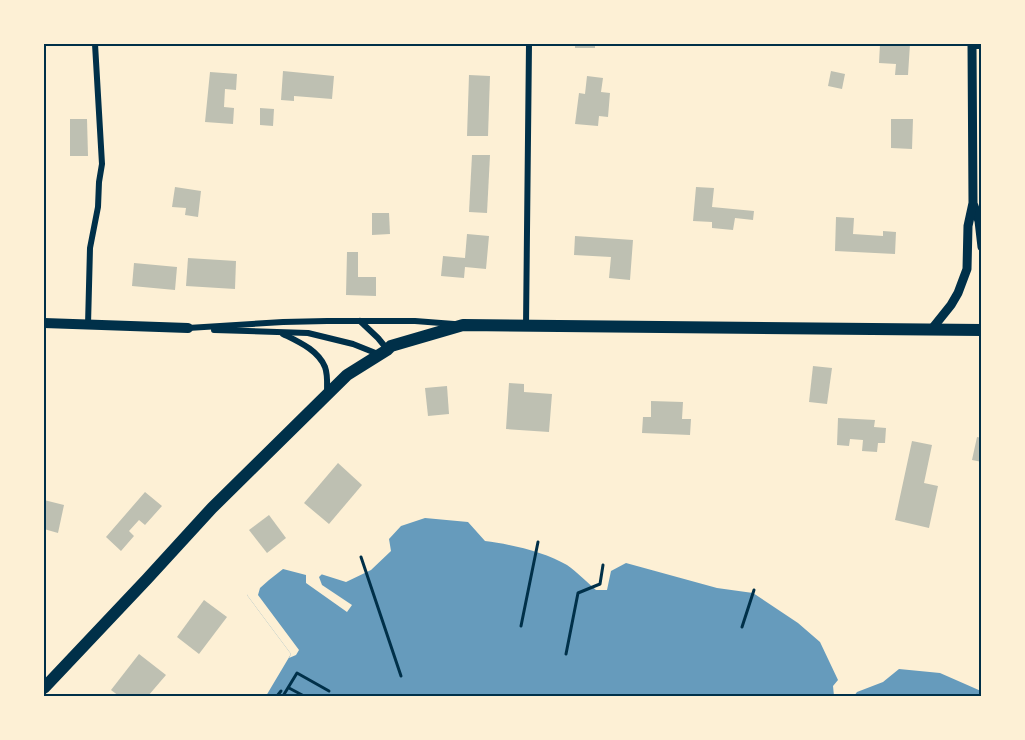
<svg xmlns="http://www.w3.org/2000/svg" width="1025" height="740" font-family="'Source Serif 4',serif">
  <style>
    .water { fill: #669bbc }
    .pier { fill: #fdf0d5 }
    .building { fill: #bec0b2 }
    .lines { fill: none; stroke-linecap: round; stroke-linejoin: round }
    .path { stroke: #003049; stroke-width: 3 }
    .minor { stroke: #003049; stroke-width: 6 }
    .tertiary { stroke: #003049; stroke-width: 9 }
    .secondary { stroke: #003049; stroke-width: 10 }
    .primary { stroke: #003049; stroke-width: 12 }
    .neatline { fill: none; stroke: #003049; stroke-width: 2 }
  </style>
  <rect width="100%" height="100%" fill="#fdf0d5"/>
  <g class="water">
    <path d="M 425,518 L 468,522 L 485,541 C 510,544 545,552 567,565 C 577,572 587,582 596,590 L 607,590 L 611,571 L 626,563 L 717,588 L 753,593 L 798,623 L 820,642 L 838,680 L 833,686 L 834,696 L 266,696 L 291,654 L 247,595 L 289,564 L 346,582 L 371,570 L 391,551 L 389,539 L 401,526 Z"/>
    <path d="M 899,669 L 940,673 L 981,691 L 981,696 L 854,696 L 857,692 L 883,682 Z"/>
  </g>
  <path class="pier" d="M 289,561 L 322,571 L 322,574 L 319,577 L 322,585 L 352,605 L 347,612 L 306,583 L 306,575 L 283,569 L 269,580 L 260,588 L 258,595 L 299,650 L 296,655 L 289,658 L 291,654 L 247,595 L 249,590 L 277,565 Z"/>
  <g class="building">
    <rect x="575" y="44" width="20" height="4"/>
    <path d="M 880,44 L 910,44 L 908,75 L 895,75 L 896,64 L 879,63 Z"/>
    <path d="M 283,71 L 334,76 L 332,99 L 294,96 L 294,101 L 281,100 Z"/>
    <path d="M 831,71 L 845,74 L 842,89 L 828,86 Z"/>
    <path d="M 210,72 L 237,74 L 236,90 L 225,89 L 224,107 L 234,108 L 233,124 L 205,122 Z"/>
    <path d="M 469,75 L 490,76 L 488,136 L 467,136 Z"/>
    <path d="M 587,76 L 603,78 L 601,92 L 610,93 L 608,117 L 599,116 L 598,126 L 575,124 L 579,93 L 585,94 Z"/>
    <path d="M 260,108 L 274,109 L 273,126 L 260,125 Z"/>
    <path d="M 70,119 L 87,119 L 88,156 L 70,156 Z"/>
    <path d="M 891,119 L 913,119 L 912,149 L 891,148 Z"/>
    <path d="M 472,155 L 490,155 L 487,213 L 469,212 Z"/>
    <path d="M 175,187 L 201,191 L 198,217 L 185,215 L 186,208 L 172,207 Z"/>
    <path d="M 696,187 L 714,188 L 712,207 L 754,211 L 753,220 L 735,218 L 733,230 L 712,228 L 712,222 L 693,221 Z"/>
    <path d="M 372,213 L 389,213 L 390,234 L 372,235 Z"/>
    <path d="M 836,217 L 854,218 L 853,234 L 883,236 L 883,231 L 896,232 L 895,254 L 835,251 Z"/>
    <path d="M 467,234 L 489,236 L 486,269 L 465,267 L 464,278 L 441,276 L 443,256 L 465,258 Z"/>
    <path d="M 575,236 L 633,240 L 630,280 L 609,278 L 611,257 L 574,255 Z"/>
    <path d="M 347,252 L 358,252 L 358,277 L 376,277 L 376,296 L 346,295 Z"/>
    <path d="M 188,258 L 236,261 L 235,289 L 186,286 Z"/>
    <path d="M 134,263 L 177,267 L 175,290 L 132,286 Z"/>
    <path d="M 813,366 L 832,368 L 827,404 L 809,402 Z"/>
    <path d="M 509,383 L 524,384 L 524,392 L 552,394 L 549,432 L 506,429 Z"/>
    <path d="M 447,386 L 449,414 L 428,416 L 425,388 Z"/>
    <path d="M 651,401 L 683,402 L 682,419 L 691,419 L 690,435 L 642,433 L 643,417 L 651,417 Z"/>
    <path d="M 838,418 L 875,420 L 874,427 L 886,428 L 885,443 L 878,443 L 877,452 L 862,451 L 863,440 L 850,439 L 849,446 L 837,445 Z"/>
    <path d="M 977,437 L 982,438 L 982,462 L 972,460 Z"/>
    <path d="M 912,441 L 932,445 L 924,483 L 938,486 L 929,528 L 895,520 Z"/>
    <path d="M 338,463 L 362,485 L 329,524 L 304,503 Z"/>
    <path d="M 145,492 L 162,506 L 145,525 L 139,520 L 129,531 L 134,536 L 121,551 L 106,537 Z"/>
    <path d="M 44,500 L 64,505 L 58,533 L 44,529 Z"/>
    <path d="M 269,515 L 286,538 L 267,553 L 249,530 Z"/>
    <path d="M 204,600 L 227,617 L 199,654 L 177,637 Z"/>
    <path d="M 139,654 L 166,675 L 148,696 L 119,696 L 111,690 Z"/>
  </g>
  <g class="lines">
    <g class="path">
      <path d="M 361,557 L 401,676"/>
      <path d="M 521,626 L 538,542"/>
      <path d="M 742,627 L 754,590"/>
      <path d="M 566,654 L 578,593 L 600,584 L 603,565"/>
      <path d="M 289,688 L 304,696"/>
      <path d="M 277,696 L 281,691"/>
      <path d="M 283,696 L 297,673 L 329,691"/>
    </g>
    <g class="minor">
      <path d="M 972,46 L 982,46"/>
      <path d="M 360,321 L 378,338 L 387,349"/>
      <path d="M 88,325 L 90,248 L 98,207 L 99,182 L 102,164 L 95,44"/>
      <path d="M 526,326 L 529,44"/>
      <path d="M 188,328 L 283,322 L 327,321 L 415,321 L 454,324"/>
      <path d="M 214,330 L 308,333 L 353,344 L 378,354"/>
      <path d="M 283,334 C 299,342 318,350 325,367 C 328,375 327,385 327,392"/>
    </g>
    <g class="tertiary">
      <path d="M 974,206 L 979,221 L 982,247"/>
      <path d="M 931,330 L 951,305 L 958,293 L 967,269 L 968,226 L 973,203 L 972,44"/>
    </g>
    <path class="secondary" d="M 44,323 L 188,328"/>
    <path class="primary" d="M 44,688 L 147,579 L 212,508 L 347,375 L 387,350 L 391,346 L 463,325 L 982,330"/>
  </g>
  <rect width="1025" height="740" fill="none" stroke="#fdf0d5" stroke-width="90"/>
  <rect x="45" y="45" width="935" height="650" class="neatline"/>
</svg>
